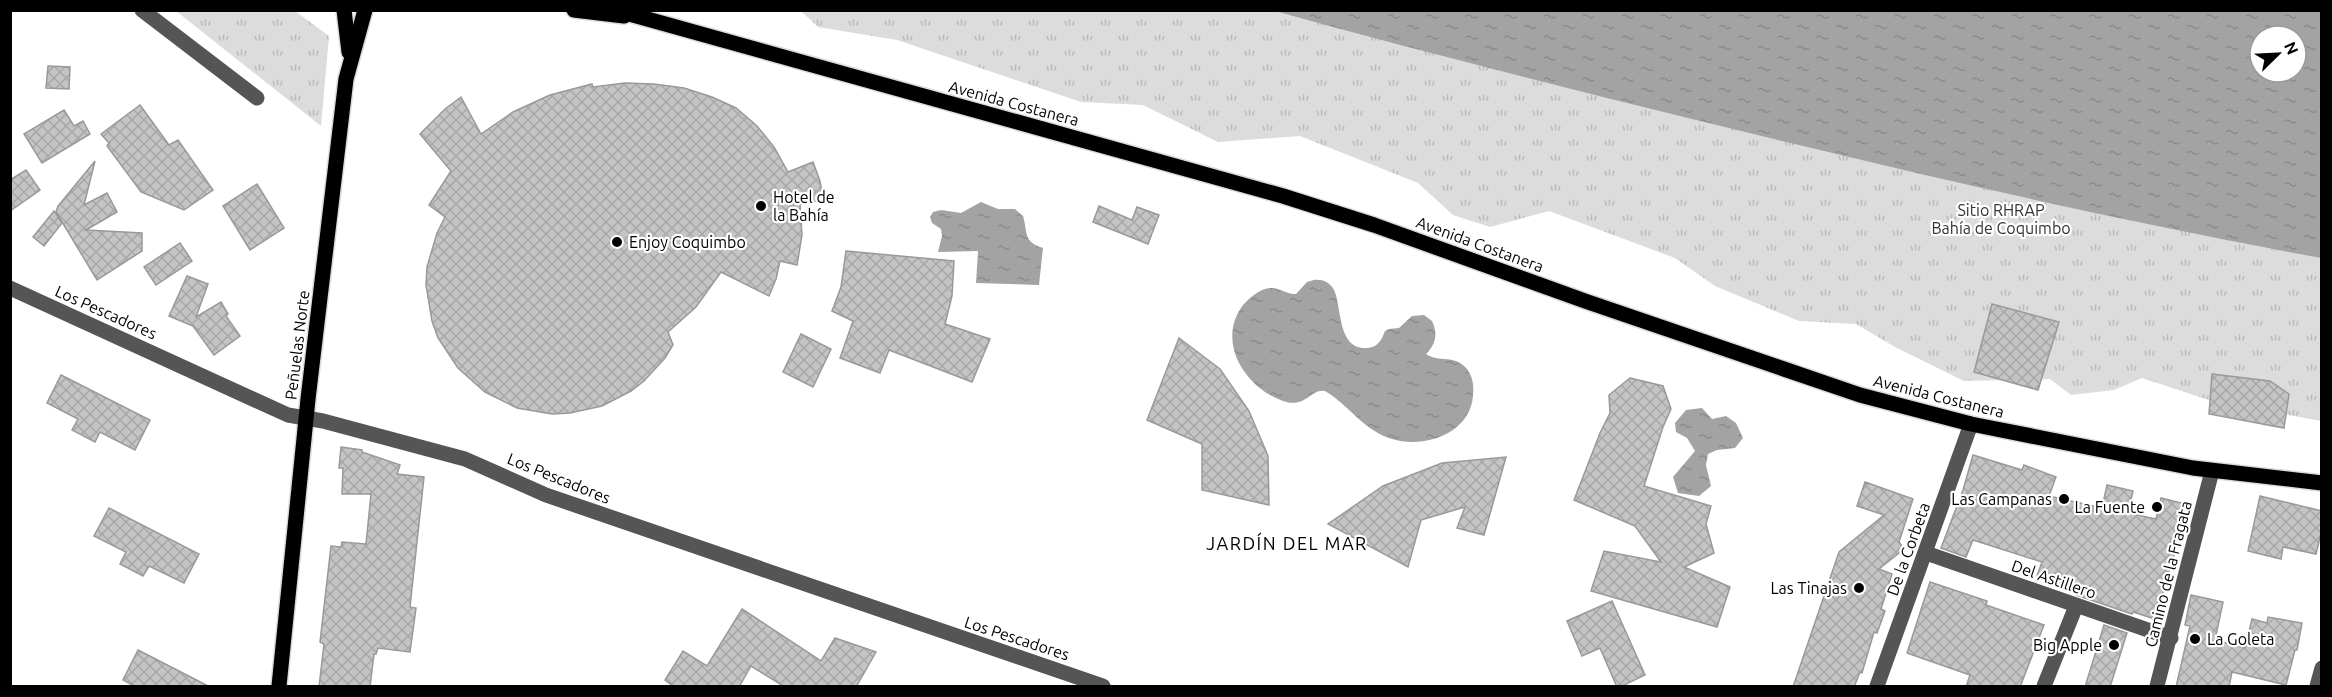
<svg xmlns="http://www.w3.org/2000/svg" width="2332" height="697" font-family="Ubuntu,sans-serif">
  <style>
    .grass { fill: url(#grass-tufts) }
    .water { fill: url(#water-ripples); fill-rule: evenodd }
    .building { fill: url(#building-cross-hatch); stroke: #999; stroke-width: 1.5 }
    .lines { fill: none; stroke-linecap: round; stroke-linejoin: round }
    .major-casing { stroke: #dbdbdb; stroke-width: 18 }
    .minor { stroke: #555; stroke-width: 15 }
    .major { stroke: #000; stroke-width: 15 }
    .poi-dot { fill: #000; stroke: #fff; stroke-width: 2 }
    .labels { text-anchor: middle; stroke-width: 4.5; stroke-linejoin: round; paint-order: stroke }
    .street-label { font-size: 16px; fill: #000; stroke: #fff }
    .poi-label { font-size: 16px; fill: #000; stroke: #fff; text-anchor: end }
    .park-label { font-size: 16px; fill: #333; stroke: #fff }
    .neighbourhood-label { font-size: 18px; letter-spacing: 1.5px; fill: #000; stroke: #fff }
  </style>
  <defs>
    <pattern id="grass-tufts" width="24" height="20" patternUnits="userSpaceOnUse" patternTransform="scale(1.5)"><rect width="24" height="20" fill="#dcdcdc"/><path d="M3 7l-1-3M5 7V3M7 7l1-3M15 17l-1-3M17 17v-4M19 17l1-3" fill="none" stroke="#bbb"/></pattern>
    <pattern id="water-ripples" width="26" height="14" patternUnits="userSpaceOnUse" patternTransform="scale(1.5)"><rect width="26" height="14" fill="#a3a3a3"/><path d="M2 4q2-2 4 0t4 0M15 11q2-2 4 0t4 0" fill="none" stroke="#8b8b8b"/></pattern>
    <pattern id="building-cross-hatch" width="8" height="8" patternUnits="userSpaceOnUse" patternTransform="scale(1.5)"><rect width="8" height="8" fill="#c4c4c4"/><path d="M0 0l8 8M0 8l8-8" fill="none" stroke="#a7a7a7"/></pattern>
  </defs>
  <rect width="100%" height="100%" fill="#fff"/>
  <g class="grass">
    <path d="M 176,11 L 295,11 L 329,36 L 321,126 Z"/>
    <path d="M 801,11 L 1815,11 L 2321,121 L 2321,421 L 2209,400 L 2142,378 L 2114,390 L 2071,395 L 2050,379 L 1964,381 L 1895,347 L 1856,324 L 1799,321 L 1715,286 L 1675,258 L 1549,211 L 1490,227 L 1453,215 L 1418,183 L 1300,136 L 1218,142 L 1143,105 L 1081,102 L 897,40 L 818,27 Z"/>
  </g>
  <g class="water">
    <path d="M 1275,11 L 2321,11 L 2321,258 C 2109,219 1898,170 1688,118 C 1550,84 1412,49 1275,11 ZM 2260,36 L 2296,36 L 2296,72 L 2260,72 Z"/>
    <path d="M 981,202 L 998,209 L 1015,209 L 1023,216 C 1028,233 1023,242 1043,248 L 1039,285 L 976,283 L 978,251 L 938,252 L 942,236 L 941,229 L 932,223 L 930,217 L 933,212 L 941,210 L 961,213 Z"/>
    <path d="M 1314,280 C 1322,279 1330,282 1334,290 C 1342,306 1337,348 1365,348 C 1378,348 1381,341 1385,331 L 1389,329 L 1399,328 L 1412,316 L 1424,315 L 1432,321 C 1438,334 1436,344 1426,354 C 1439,363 1455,354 1467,369 C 1473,377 1474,386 1473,395 C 1471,434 1423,449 1392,439 C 1364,431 1349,405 1325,391 C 1311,388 1306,409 1283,401 C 1244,387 1216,341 1243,305 C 1248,299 1258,291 1265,289 C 1278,285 1285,295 1296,294 L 1307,282 Z"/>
    <path d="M 1702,408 L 1712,419 L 1726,416 L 1736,423 L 1743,438 L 1735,448 L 1717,450 L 1708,454 L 1706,465 L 1711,486 L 1699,496 L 1678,493 L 1673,477 L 1695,451 L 1687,438 L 1676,432 L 1675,423 L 1686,410 Z"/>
  </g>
  <g class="building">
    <path d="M 48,66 L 70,67 L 69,89 L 46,88 Z"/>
    <path d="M 625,83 L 654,84 L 684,88 L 712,97 L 736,108 L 757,126 L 774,147 L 788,172 L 813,162 L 820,181 L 823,200 L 800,204 L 802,235 L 797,265 L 780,261 L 776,279 L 769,296 L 721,272 L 696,307 L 668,332 L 673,345 L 665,358 L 644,381 L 631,391 L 602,406 L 570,413 L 552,414 L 517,408 L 485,392 L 458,368 L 438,338 L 432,321 L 426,285 L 427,267 L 437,233 L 445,217 L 429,205 L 451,171 L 420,134 L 445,109 L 461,97 L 481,134 L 513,112 L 550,95 L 592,84 L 593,87 Z"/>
    <path d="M 140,105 L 169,145 L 178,140 L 213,190 L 184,210 L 141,192 L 107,146 L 109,143 L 101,134 Z"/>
    <path d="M 64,110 L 74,126 L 83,121 L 90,134 L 42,163 L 24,134 Z"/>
    <path d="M 95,161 L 84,205 L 107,193 L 117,212 L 86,230 L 142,233 L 142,251 L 97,280 L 56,212 L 58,206 Z"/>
    <path d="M 26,170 L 40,190 L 10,211 L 10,180 Z"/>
    <path d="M 257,184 L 284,228 L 250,250 L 223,206 Z"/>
    <path d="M 1099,206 L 1132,220 L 1137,207 L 1159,215 L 1148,244 L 1093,222 Z"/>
    <path d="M 54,211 L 62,223 L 44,246 L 33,237 Z"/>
    <path d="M 180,243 L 192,261 L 156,285 L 144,267 Z"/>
    <path d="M 846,251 L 954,261 L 952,296 L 945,324 L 990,339 L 972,382 L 889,350 L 880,373 L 840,358 L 853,321 L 832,311 L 841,287 Z"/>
    <path d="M 187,276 L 208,284 L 196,317 L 221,302 L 228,314 L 226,316 L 240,336 L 214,355 L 193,326 L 169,316 Z"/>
    <path d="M 1992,304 L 2059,322 L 2038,390 L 1974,372 Z"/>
    <path d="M 801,334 L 831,349 L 813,387 L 783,372 Z"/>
    <path d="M 1179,338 L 1220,369 L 1249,411 L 1268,456 L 1269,505 L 1202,490 L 1202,444 L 1147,420 Z"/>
    <path d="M 2212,374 L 2270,381 L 2289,394 L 2284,428 L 2209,414 Z"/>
    <path d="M 61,375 L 150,420 L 135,450 L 100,432 L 95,442 L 72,430 L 78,419 L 47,403 Z"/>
    <path d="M 1630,378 L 1663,386 L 1671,409 L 1663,427 L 1644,486 L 1711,506 L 1706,524 L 1714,553 L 1684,567 L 1730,587 L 1717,627 L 1591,591 L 1604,551 L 1661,562 L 1635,526 L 1574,500 L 1600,433 L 1610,413 L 1609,395 Z"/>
    <path d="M 341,447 L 362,450 L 362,452 L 400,465 L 397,474 L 424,477 L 410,607 L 416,608 L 410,652 L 378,648 L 376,654 L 374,654 L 370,687 L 319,687 L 324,644 L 320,642 L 331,546 L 341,547 L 342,542 L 366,544 L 371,494 L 342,494 L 343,468 L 339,468 Z"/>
    <path d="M 1973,455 L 2022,470 L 2024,465 L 2056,477 L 2049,496 L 2102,508 L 2107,485 L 2133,491 L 2128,513 L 2156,519 L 2161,498 L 2189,505 L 2155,619 L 2133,612 L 2132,614 L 2076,595 L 2077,590 L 2037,576 L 2042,562 L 1973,540 L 1966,557 L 1941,548 L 1963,490 Z"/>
    <path d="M 1506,457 L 1484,535 L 1457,528 L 1465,507 L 1421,520 L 1408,567 L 1328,524 L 1383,486 L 1442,463 Z"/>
    <path d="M 1865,482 L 1913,499 L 1899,542 L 1904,549 L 1879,569 L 1892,574 L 1881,609 L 1885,611 L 1877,633 L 1874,632 L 1862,673 L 1860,672 L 1854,687 L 1793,687 L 1839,552 L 1884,515 L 1857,506 Z"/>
    <path d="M 2260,496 L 2322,511 L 2322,529 L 2316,554 L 2283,547 L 2281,559 L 2248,551 Z"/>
    <path d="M 109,508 L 199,554 L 184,583 L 149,566 L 143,576 L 120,564 L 126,552 L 94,536 Z"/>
    <path d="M 1930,582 L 1987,601 L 1986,605 L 2044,625 L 2020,687 L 1966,687 L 1970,675 L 1907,653 Z"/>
    <path d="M 2191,595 L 2223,602 L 2215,640 L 2245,648 L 2252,619 L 2267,623 L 2268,617 L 2302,623 L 2297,650 L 2295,650 L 2286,685 L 2232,672 L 2229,687 L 2176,687 L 2190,626 L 2185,625 Z"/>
    <path d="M 1612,601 L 1645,675 L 1620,687 L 1617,687 L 1600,648 L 1582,656 L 1567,621 Z"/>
    <path d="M 742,609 L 821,661 L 835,638 L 876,652 L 856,687 L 785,687 L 751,666 L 739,687 L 674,687 L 665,680 L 683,651 L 707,666 Z"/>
    <path d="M 2104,625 L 2127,633 L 2110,687 L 2085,687 Z"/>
    <path d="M 138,650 L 210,687 L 136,687 L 123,680 Z"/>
  </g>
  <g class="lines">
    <defs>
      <g id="major">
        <path d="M 344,10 L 349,52"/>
        <path d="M 574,10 L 624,16"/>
        <path d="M 615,10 L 1283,196 L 1374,225 L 1585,301 L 1860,395 L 1971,424 L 2193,468 L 2322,483"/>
        <path d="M 279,686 L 308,399 L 346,79 L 365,10"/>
      </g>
    </defs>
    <use href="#major" class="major-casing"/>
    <g class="minor">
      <path d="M 142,10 L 257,98"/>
      <path d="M 10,288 L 288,415 L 323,421 L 465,459 L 546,495 L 1103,686"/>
      <path d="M 1926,553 L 2171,638"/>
      <path d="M 1877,686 L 1971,424"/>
      <path d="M 2044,686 L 2076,606"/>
      <path d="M 2157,686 L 2212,471"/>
      <path d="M 2317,686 L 2322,668"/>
    </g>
    <use href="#major" class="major"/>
  </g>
  <g class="poi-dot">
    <circle cx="761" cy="206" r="6"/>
    <circle cx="617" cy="242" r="6"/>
    <circle cx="2064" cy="499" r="6"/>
    <circle cx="2157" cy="507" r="6"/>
    <circle cx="1859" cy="588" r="6"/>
    <circle cx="2195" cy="639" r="6"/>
    <circle cx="2114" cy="645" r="6"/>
  </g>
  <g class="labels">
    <g class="street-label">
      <text transform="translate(1014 103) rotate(15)" y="6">Avenida Costanera</text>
      <text transform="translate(1480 244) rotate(20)" y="6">Avenida Costanera</text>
      <text transform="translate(106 312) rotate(24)" y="6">Los Pescadores</text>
      <text transform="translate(297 345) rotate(-83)" y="6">Peñuelas Norte</text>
      <text transform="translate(1939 396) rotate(14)" y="6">Avenida Costanera</text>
      <text transform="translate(559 478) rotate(22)" y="6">Los Pescadores</text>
      <text transform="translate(1908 549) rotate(-70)" y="6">De la Corbeta</text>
      <text transform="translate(2168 574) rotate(-76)" y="6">Camino de la Fragata</text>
      <text transform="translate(2054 579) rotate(19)" y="6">Del Astillero</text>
      <text transform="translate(1017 638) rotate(18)" y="6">Los Pescadores</text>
    </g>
    <g class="poi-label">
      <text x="773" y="203" text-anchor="start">Hotel de<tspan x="773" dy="18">la Bahía</tspan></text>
      <text x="629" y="248" text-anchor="start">Enjoy Coquimbo</text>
      <text x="2052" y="505">Las Campanas</text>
      <text x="2145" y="513">La Fuente</text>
      <text x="1847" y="594">Las Tinajas</text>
      <text x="2207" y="645" text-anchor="start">La Goleta</text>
      <text x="2102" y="651">Big Apple</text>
    </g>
    <g class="park-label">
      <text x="2001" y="216">Sitio RHRAP<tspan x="2001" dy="18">Bahía de Coquimbo</tspan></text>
    </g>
    <g class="neighbourhood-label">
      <text x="1287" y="550">JARDÍN DEL MAR</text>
    </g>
  </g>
  <rect width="2332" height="697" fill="none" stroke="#000000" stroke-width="24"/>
  <g transform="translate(2278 54) rotate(66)"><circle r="28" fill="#ffffff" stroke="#999999" stroke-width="1.5"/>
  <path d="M0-4.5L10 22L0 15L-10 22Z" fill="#000000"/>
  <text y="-9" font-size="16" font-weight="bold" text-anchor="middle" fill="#000000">N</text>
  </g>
</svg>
